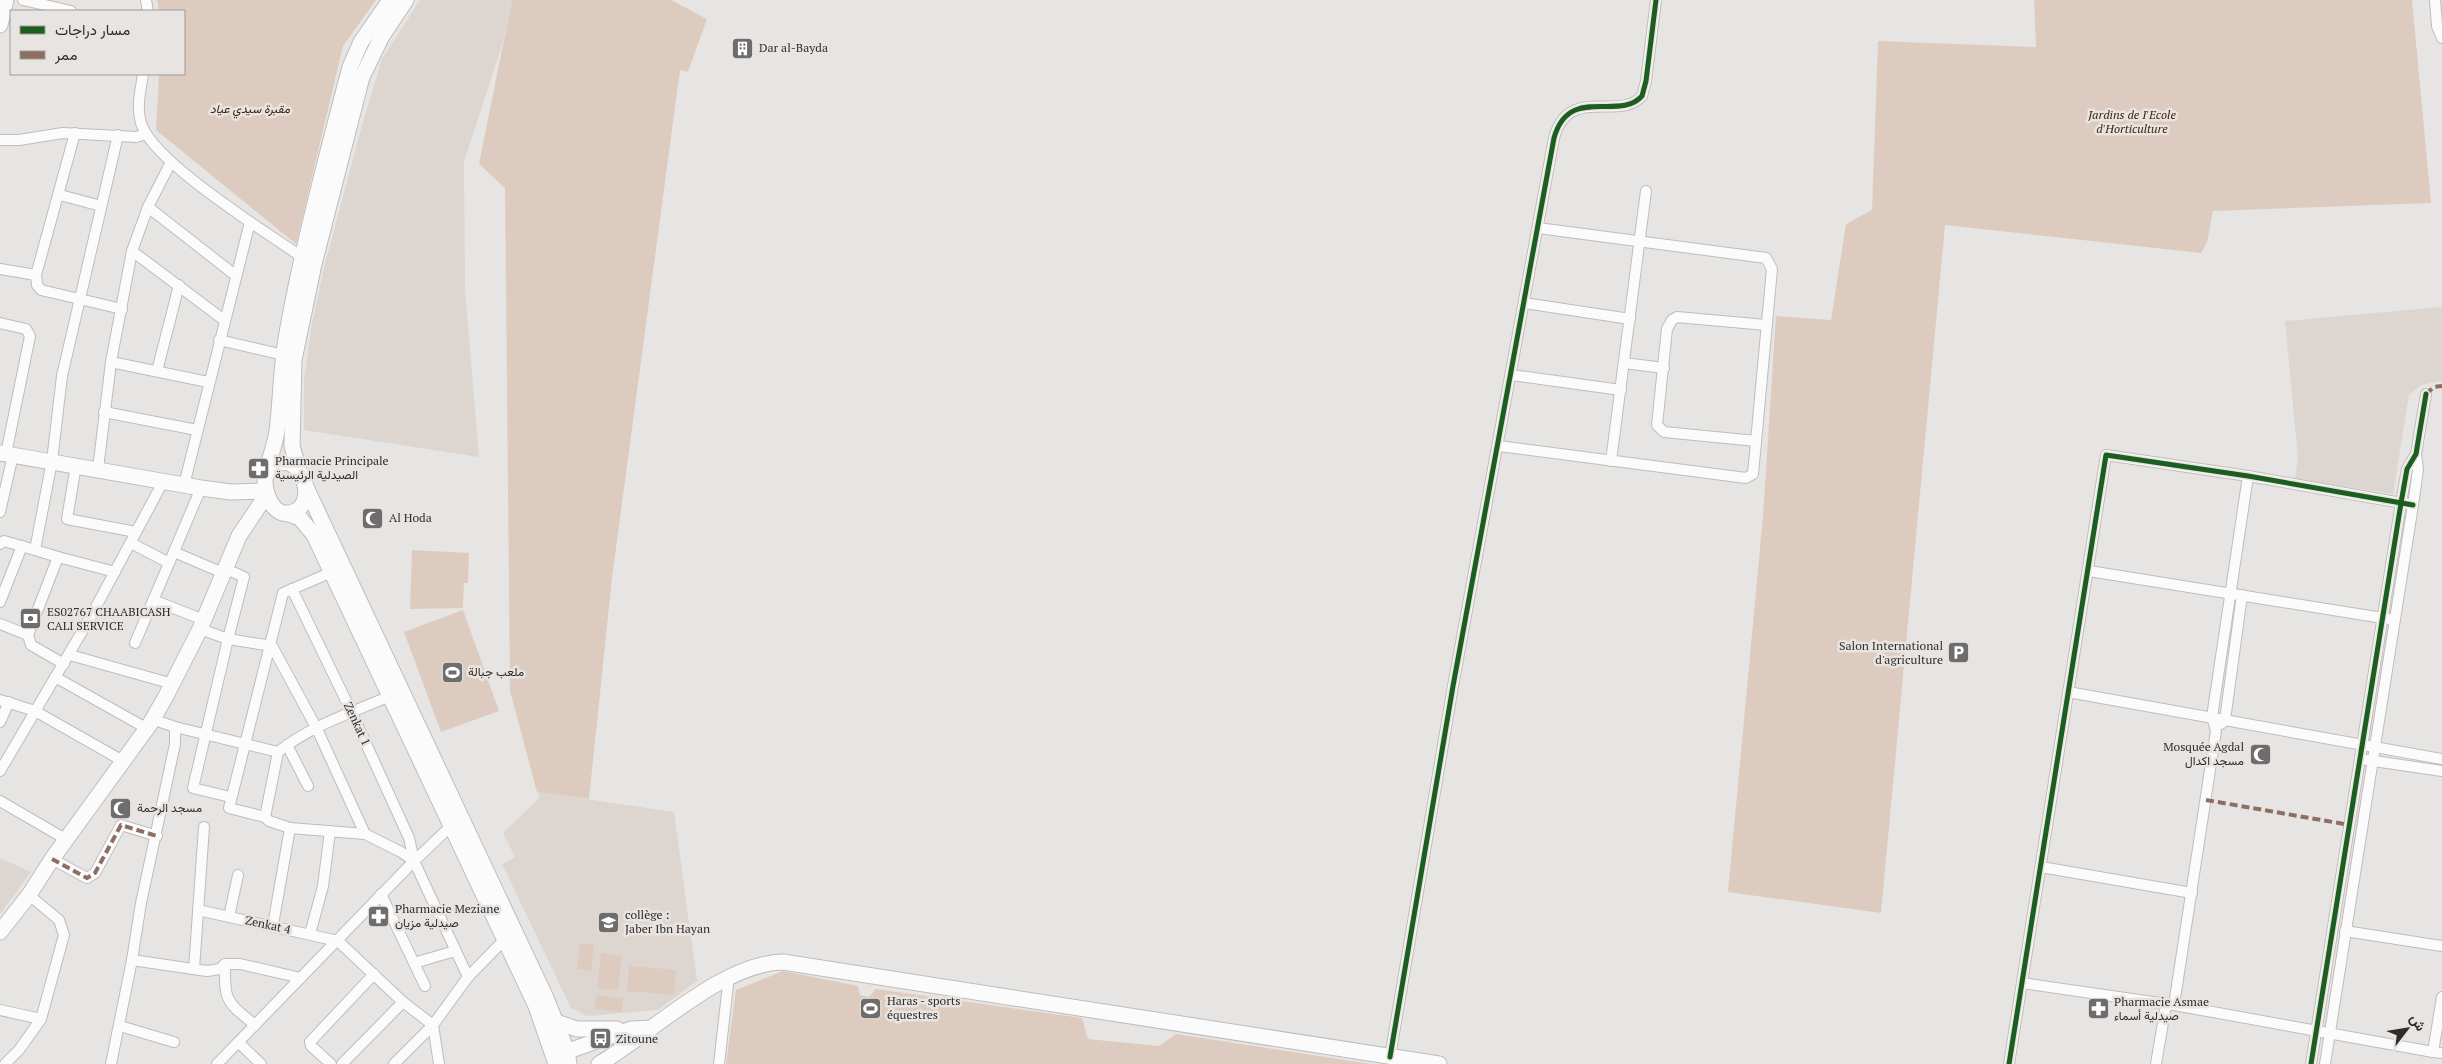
<svg xmlns="http://www.w3.org/2000/svg" width="2442" height="1064" font-family="'PT Serif',Vazirmatn,serif">
  <style>
    .built { fill: #dcd5d0 }
    .green { fill: #decbbf }
    .lines { fill: none; stroke-linecap: round; stroke-linejoin: round }
    .street-casing { stroke: #bebdbb; stroke-width: 12 }
    .secondary-casing { stroke: #bebdbb; stroke-width: 17 }
    .street { stroke: #fbfbfb; stroke-width: 10 }
    .secondary { stroke: #fbfbfb; stroke-width: 15 }
    .quiet { stroke: #8d6e63; stroke-width: 4; stroke-dasharray: 8 4; stroke-linecap: butt }
    .cycleway-casing { stroke: #e8e4e2; stroke-width: 8 }
    .cycleway { stroke: #1b5e20; stroke-width: 5 }
    .labels { text-anchor: middle; stroke-width: 5; stroke-linejoin: round; paint-order: stroke }
    .poi-label { font-size: 12px; fill: #2e2d2c; stroke: #e8e4e2; text-anchor: start }
    .park-label { font-size: 12px; font-style: italic; fill: #442007; stroke: #e8e4e2 }
    .street-label { font-size: 12px; fill: #2e2d2c; stroke: #e8e4e2 }
  </style>
  <rect width="100%" height="100%" fill="#e7e5e3"/>
  <g class="built">
    <path d="M 420,0 L 512,0 L 502,45 L 464,162 L 465,289 L 479,457 L 304,430 L 304,380 L 312,324 L 325,264 L 363,122 L 382,59 Z"/>
    <path d="M 2442,307 L 2442,381 L 2421,385 L 2409,395 L 2393,494 L 2295,479 L 2298,457 L 2285,321 Z"/>
    <path d="M 538,792 L 674,812 L 697,981 L 658,1010 L 587,1016 L 571,1008 L 502,864 L 515,857 L 503,833 L 539,798 Z"/>
    <path d="M 0,858 L 31,872 L 0,914 Z"/>
  </g>
  <g class="green">
    <path d="M 157,0 L 376,0 L 343,46 L 296,244 L 156,130 L 159,74 L 184,74 L 184,11 L 159,11 Z"/>
    <path d="M 512,0 L 671,0 L 707,19 L 688,72 L 680,70 L 612,578 L 589,799 L 537,792 L 510,691 L 505,188 L 479,164 Z"/>
    <path d="M 2034,0 L 2412,0 L 2431,203 L 2213,211 L 2207,242 L 2201,253 L 1945,225 L 1881,913 L 1728,892 L 1763,516 L 1776,316 L 1831,320 L 1846,224 L 1872,210 L 1878,41 L 2036,47 Z"/>
    <path d="M 412,550 L 469,553 L 468,583 L 464,583 L 463,608 L 410,609 Z"/>
    <path d="M 463,610 L 499,711 L 441,732 L 404,632 Z"/>
    <path d="M 580,943 L 594,944 L 591,971 L 577,969 Z"/>
    <path d="M 601,953 L 622,956 L 618,990 L 597,988 Z"/>
    <path d="M 629,966 L 676,970 L 674,995 L 627,991 Z"/>
    <path d="M 783,971 L 858,986 L 860,995 L 869,997 L 876,989 L 1082,1018 L 1088,1039 L 1159,1046 L 1176,1034 L 1371,1064 L 726,1064 L 736,990 Z"/>
    <path d="M 596,995 L 623,998 L 622,1012 L 595,1009 Z"/>
  </g>
  <g class="lines">
    <defs>
      <g id="street">
        <path d="M 23,0 L 71,11"/>
        <path d="M 146,0 L 148,11"/>
        <path d="M 2435,0 L 2437,26 L 2442,38"/>
        <path d="M 143,74 C 141,89 136,107 141,123 C 150,154 223,203 250,222 L 184,485"/>
        <path d="M 75,133 L 36,275 L 37,285 L 41,290 L 122,309"/>
        <path d="M 0,140 L 19,140 L 63,133 L 136,137 L 146,134"/>
        <path d="M 60,195 L 101,206"/>
        <path d="M 148,207 L 171,162"/>
        <path d="M 250,222 L 305,259"/>
        <path d="M 132,251 L 224,320"/>
        <path d="M 0,269 L 36,275"/>
        <path d="M 1524,303 L 1630,319"/>
        <path d="M 0,323 L 26,329 L 30,336 L 6,454"/>
        <path d="M 219,340 L 284,355"/>
        <path d="M 111,362 L 208,382"/>
        <path d="M 1624,363 L 1664,368"/>
        <path d="M 157,371 L 179,285"/>
        <path d="M 1512,375 L 1621,390"/>
        <path d="M 104,412 L 197,430"/>
        <path d="M 1756,441 L 1664,432 L 1657,425 L 1667,329 L 1672,320 L 1677,317 L 1766,325"/>
        <path d="M 1499,446 L 1746,478 L 1753,474 L 1772,269 L 1766,258 L 1538,228"/>
        <path d="M 1611,461 L 1646,191"/>
        <path d="M 76,465 L 67,519 L 136,532"/>
        <path d="M 98,469 L 111,362 L 132,251 L 148,207 L 235,275"/>
        <path d="M 0,512 L 13,455"/>
        <path d="M 131,543 L 169,563"/>
        <path d="M 0,544 L 4,541 L 35,550 L 52,461 L 62,376 L 118,135"/>
        <path d="M 35,550 L 58,557 L 28,635 L 31,645 L 64,664"/>
        <path d="M 174,552 L 223,573"/>
        <path d="M 58,557 L 115,572"/>
        <path d="M 2089,571 L 2389,619"/>
        <path d="M 292,589 L 352,713 L 409,838 L 414,861"/>
        <path d="M 153,600 L 204,620"/>
        <path d="M 0,602 L 22,546"/>
        <path d="M 0,624 L 28,635"/>
        <path d="M 200,629 L 228,639 L 244,577 L 224,568"/>
        <path d="M 135,643 L 201,488"/>
        <path d="M 70,655 L 173,684"/>
        <path d="M 55,677 L 146,728"/>
        <path d="M 2068,692 L 2442,759"/>
        <path d="M 0,700 L 35,711 L 123,761"/>
        <path d="M 152,719 L 175,727 L 278,752 L 265,817 L 269,821 L 290,828"/>
        <path d="M 0,722 L 9,702"/>
        <path d="M 2221,724 L 2225,720 L 2242,595"/>
        <path d="M 287,745 L 308,786"/>
        <path d="M 278,752 C 310,726 353,712 390,696"/>
        <path d="M 2367,760 L 2442,771"/>
        <path d="M 0,771 L 90,618 L 164,480"/>
        <path d="M 230,797 L 193,788 L 228,639 L 272,646 L 317,729 L 365,834"/>
        <path d="M 0,801 L 67,840"/>
        <path d="M 265,817 L 229,808 L 283,593 L 332,572"/>
        <path d="M 52,859 L 87,878 L 95,873 L 121,825 L 157,836"/>
        <path d="M 2041,867 L 2192,893"/>
        <path d="M 381,894 L 425,986"/>
        <path d="M 198,910 L 338,941 L 403,1002 L 433,1025 L 439,1064"/>
        <path d="M 229,917 L 238,875"/>
        <path d="M 273,925 L 290,828 L 365,834 L 401,852 L 414,861 L 468,977 L 433,1025 L 394,1064"/>
        <path d="M 2345,931 L 2442,946"/>
        <path d="M 310,934 L 323,886 L 330,831"/>
        <path d="M 132,960 L 207,971 L 220,969 L 225,964 L 240,964 L 301,978"/>
        <path d="M 414,963 L 455,951"/>
        <path d="M 225,964 C 224,1002 227,1002 255,1025"/>
        <path d="M 194,969 L 204,827"/>
        <path d="M 468,977 L 505,939"/>
        <path d="M 2022,983 L 2174,1005 L 2433,1052"/>
        <path d="M 2442,997 L 2433,1052 L 2442,1053"/>
        <path d="M 2174,1005 L 2216,731 L 2212,717 L 2248,476"/>
        <path d="M 0,1010 L 41,1019"/>
        <path d="M 120,1026 L 174,1042"/>
        <path d="M 239,1043 L 261,1064"/>
        <path d="M 1390,1057 L 1453,686 L 1554,138 C 1569,84 1619,122 1642,96 L 1646,81 L 1656,0"/>
        <path d="M 5,1064 L 19,1050 L 41,1019 L 64,935 L 59,920 L 29,895"/>
        <path d="M 111,1064 L 132,960 L 141,903 L 175,744 L 175,727"/>
        <path d="M 217,1064 L 414,861 L 454,823"/>
        <path d="M 331,1064 L 311,1046 L 310,1042 L 374,974"/>
        <path d="M 342,1064 L 403,1002"/>
        <path d="M 719,1064 L 729,976"/>
        <path d="M 2009,1064 L 2106,455 L 2248,476 L 2413,505"/>
        <path d="M 2156,1064 L 2166,1005"/>
        <path d="M 2311,1064 L 2401,503 L 2407,469 L 2416,454 L 2426,394"/>
        <path d="M 2325,1064 L 2413,505 L 2418,470 L 2416,454"/>
      </g>
      <g id="secondary">
        <path d="M 0,25 L 6,0"/>
        <path d="M 0,453 L 201,488 L 231,492 L 266,491"/>
        <path d="M 269,470 C 296,443 319,496 297,510 C 278,523 265,498 265,482 C 265,470 275,446 277,431 C 281,398 281,365 287,333 C 303,243 327,155 350,67 L 361,42 L 390,0"/>
        <path d="M 299,470 L 292,446 L 294,360 L 314,264 L 362,77 L 382,36 L 406,0"/>
        <path d="M 305,485 L 546,998 L 567,1051 L 569,1064"/>
        <path d="M 286,513 L 300,518 L 314,535 L 536,1006 L 556,1064"/>
        <path d="M 0,932 L 29,895 L 52,859 L 150,724 L 166,696 L 200,629 L 239,536 L 267,494"/>
        <path d="M 556,1022 L 577,1029 L 617,1029"/>
        <path d="M 557,1055 L 631,1029 L 651,1028"/>
        <path d="M 599,1064 C 652,1033 722,963 783,962 L 1439,1064"/>
      </g>
    </defs>
    <use href="#street" class="street-casing"/>
    <use href="#secondary" class="secondary-casing"/>
    <use href="#street" class="street"/>
    <use href="#secondary" class="secondary"/>
    <g class="quiet">
      <path d="M 2426,394 L 2434,387 L 2442,386"/>
      <path d="M 2206,800 L 2350,825"/>
      <path d="M 52,859 L 87,878 L 95,873 L 121,825 L 157,836"/>
    </g>
    <defs>
      <g id="cycleway">
        <path d="M 1390,1057 L 1453,686 L 1554,138 C 1569,84 1619,122 1642,96 L 1646,81 L 1656,0"/>
        <path d="M 2009,1064 L 2106,455 L 2248,476 L 2413,505"/>
        <path d="M 2311,1064 L 2401,503 L 2407,469 L 2416,454 L 2426,394"/>
      </g>
    </defs>
    <use href="#cycleway" class="cycleway-casing"/>
    <use href="#cycleway" class="cycleway"/>
  </g>
  <defs>
    <symbol id="building-square" viewBox="-11 -11 22 22"><rect x="-9" y="-9" width="18" height="18" rx="4" fill="#6f6d6c" stroke="#e8e4e2"/><path d="M-4-6H4V6H1V3H-1V6H-4ZM-2.5-4.3h1.7v1.8h-1.7ZM.8-4.3h1.7v1.8H.8ZM-2.5-1h1.7V.8h-1.7ZM.8-1h1.7V.8H.8Z" fill="#fff"/></symbol>
    <symbol id="pharmacy-square" viewBox="-11 -11 22 22"><rect x="-9" y="-9" width="18" height="18" rx="4" fill="#6f6d6c" stroke="#e8e4e2"/><path d="M-2-6h4v4h4v4h-4v4h-4v-4h-4v-4h4Z" fill="#fff"/></symbol>
    <symbol id="mosque-square" viewBox="-11 -11 22 22"><rect x="-9" y="-9" width="18" height="18" rx="4" fill="#6f6d6c" stroke="#e8e4e2"/><path d="M3.5-4.9A6 6 0 1 0 3.5 4.9A5 5 0 1 1 3.5-4.9Z" fill="#fff"/></symbol>
    <symbol id="bank-square" viewBox="-11 -11 22 22"><rect x="-9" y="-9" width="18" height="18" rx="4" fill="#6f6d6c" stroke="#e8e4e2"/><path d="M-6-4H6V4H-6ZM0-2.3a2.3 2.3 0 1 0 0 4.6a2.3 2.3 0 1 0 0-4.6Z" fill="#fff"/></symbol>
    <symbol id="parking-square" viewBox="-11 -11 22 22"><rect x="-9" y="-9" width="18" height="18" rx="4" fill="#6f6d6c" stroke="#e8e4e2"/><path d="M-3.5-5.5H1a3.5 3.5 0 0 1 0 7H-1V5.5H-3.5ZM-1-3.4V-.6H.8a1.4 1.4 0 0 0 0-2.8Z" fill="#fff"/></symbol>
    <symbol id="stadium-square" viewBox="-11 -11 22 22"><rect x="-9" y="-9" width="18" height="18" rx="4" fill="#6f6d6c" stroke="#e8e4e2"/><path d="M0-5a6.5 5 0 1 0 0 10a6.5 5 0 1 0 0-10ZM-3.5-1.8h7v3.6h-7Z" fill="#fff"/></symbol>
    <symbol id="university-square" viewBox="-11 -11 22 22"><rect x="-9" y="-9" width="18" height="18" rx="4" fill="#6f6d6c" stroke="#e8e4e2"/><path d="M0-5L7-2L0 1L-7-2ZM-4 1L0 2.5L4 1V4Q0 6-4 4Z" fill="#fff"/></symbol>
    <symbol id="bus-square" viewBox="-11 -11 22 22"><rect x="-9" y="-9" width="18" height="18" rx="4" fill="#6f6d6c" stroke="#e8e4e2"/><path d="M-5-6H5V4H4V6H2V4H-2V6H-4V4H-5ZM-3.5-4V0h7V-4ZM-3.5 1.2v1.5H-2V1.2ZM2 1.2v1.5H3.5V1.2Z" fill="#fff"/></symbol>
  </defs>
  <g fill-rule="evenodd">
    <use href="#building-square" x="730" y="36" width="25" height="25"/>
    <use href="#pharmacy-square" x="246" y="456" width="25" height="25"/>
    <use href="#mosque-square" x="360" y="506" width="25" height="25"/>
    <use href="#bank-square" x="18" y="606" width="25" height="25"/>
    <use href="#parking-square" x="1946" y="640" width="25" height="25"/>
    <use href="#stadium-square" x="440" y="660" width="25" height="25"/>
    <use href="#mosque-square" x="2248" y="742" width="25" height="25"/>
    <use href="#mosque-square" x="108" y="796" width="25" height="25"/>
    <use href="#pharmacy-square" x="366" y="904" width="25" height="25"/>
    <use href="#university-square" x="596" y="910" width="25" height="25"/>
    <use href="#stadium-square" x="858" y="996" width="25" height="25"/>
    <use href="#pharmacy-square" x="2086" y="996" width="25" height="25"/>
    <use href="#bus-square" x="588" y="1026" width="25" height="25"/>
  </g>
  <g class="labels">
    <g class="poi-label">
      <text x="759" y="52">Dar al-Bayda</text>
      <text x="275" y="465">Pharmacie Principale<tspan x="275" dy="14">الصيدلية الرئيسية</tspan></text>
      <text x="389" y="522">Al Hoda</text>
      <text x="47" y="616">ES02767 CHAABICASH<tspan x="47" dy="14">CALI SERVICE</tspan></text>
      <text x="1943" y="650" text-anchor="end">Salon International<tspan x="1943" dy="14">d'agriculture</tspan></text>
      <text x="468" y="676">ملعب جبالة</text>
      <text x="2244" y="751" text-anchor="end">Mosquée Agdal<tspan x="2244" dy="14">مسجد اكدال</tspan></text>
      <text x="137" y="812">مسجد الرحمة</text>
      <text x="395" y="913">Pharmacie Meziane<tspan x="395" dy="14">صيدلية مزيان</tspan></text>
      <text x="625" y="919">collège :<tspan x="625" dy="14">Jaber Ibn Hayan</tspan></text>
      <text x="887" y="1005">Haras - sports<tspan x="887" dy="14">équestres</tspan></text>
      <text x="2114" y="1006">Pharmacie Asmae<tspan x="2114" dy="14">صيدلية أسماء</tspan></text>
      <text x="616" y="1043">Zitoune</text>
    </g>
    <g class="park-label">
      <text x="250" y="113">مقبرة سيدي عياد</text>
      <text x="2132" y="119">Jardins de I'Ecole<tspan x="2132" dy="14">d'Horticulture</tspan></text>
    </g>
    <g class="street-label">
      <text transform="translate(357 724) rotate(65)" y="4">Zenkat 1</text>
      <text transform="translate(268 925) rotate(12)" y="4">Zenkat 4</text>
    </g>
  </g>
  <rect x="10" y="10" width="175" height="65" fill="#e8e4e2" stroke="#9e9b99"/>
  <rect x="20" y="26" width="25" height="8" fill="#1b5e20" stroke="#9e9b99"/>
  <text x="55" y="35" font-size="15" fill="#2e2d2c">مسار دراجات</text>
  <rect x="20" y="51" width="25" height="8" fill="#8d6e63" stroke="#9e9b99"/>
  <text x="55" y="60" font-size="15" fill="#2e2d2c">ممر</text>
  <g transform="translate(2407 1029) rotate(59)" stroke="#e8e4e2" stroke-width="4" paint-order="stroke">
  <path d="M0-4L9 19L0 12L-9 19Z" fill="#2e2d2c"/>
  <text y="-8" font-size="14" font-weight="bold" text-anchor="middle" fill="#2e2d2c">ش</text>
  </g>
</svg>
